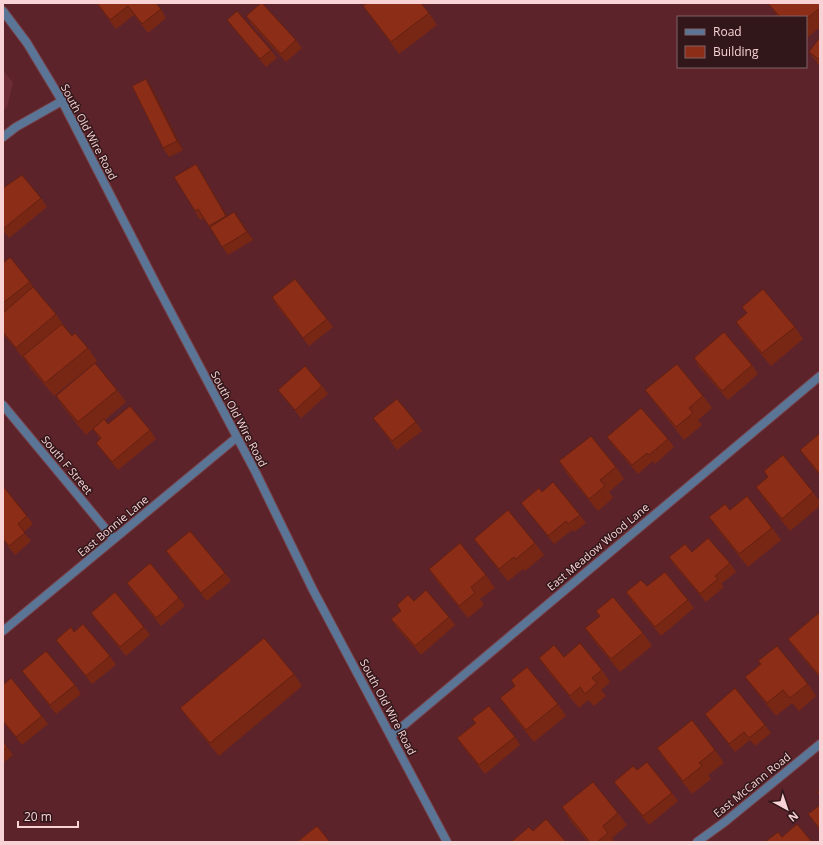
<svg xmlns="http://www.w3.org/2000/svg" width="823" height="845" font-family="'Open Sans',sans-serif">
  <style>
    .built { fill: #6d2b35 }
    .lines { fill: none; stroke-linecap: round; stroke-linejoin: round }
    .minor-casing { stroke: #794249; stroke-width: 10 }
    .tertiary-casing { stroke: #794249; stroke-width: 10 }
    .minor { stroke: #5a7595; stroke-width: 8 }
    .tertiary { stroke: #5a7595; stroke-width: 8 }
    .wall { fill: #782715 }
    .shaded-wall { fill: #622011 }
    .building { fill: #8c2d18; stroke: #622011 }
    .labels { text-anchor: middle; stroke-width: 3; stroke-linejoin: round; paint-order: stroke }
    .street-label { font-size: 11px; fill: #f8d2d4; stroke: #31171a }
  </style>
  <rect width="100%" height="100%" fill="#5d232b"/>
  <path class="built" d="M 3,70 L 13,83 L 7,107 L 3,111 Z"/>
  <g class="lines">
    <defs>
      <g id="minor">
        <path d="M 3,137 L 16,127 L 62,101"/>
        <path d="M 3,405 L 114,539"/>
        <path d="M 3,631 L 236,438"/>
        <path d="M 391,736 L 820,376"/>
        <path d="M 697,842 L 726,821 L 820,744"/>
      </g>
      <path id="tertiary" d="M 3,11 L 27,43 L 62,101 L 157,286 L 256,473 L 313,590 L 447,842"/>
    </defs>
    <use href="#minor" class="minor-casing"/>
    <use href="#tertiary" class="tertiary-casing"/>
    <use href="#minor" class="minor"/>
    <use href="#tertiary" class="tertiary"/>
  </g>
  <g class="wall">
    <path d="M 96,3 L 161,9 L 166,18 L 148,33 L 134,15 L 116,29 Z"/>
    <path d="M 768,3 L 820,3 L 820,27 L 806,39 L 806,17 L 778,17 Z"/>
    <path d="M 363,6 L 429,13 L 437,25 L 399,54 Z"/>
    <path d="M 246,16 L 296,40 L 302,48 L 286,62 L 252,25 Z"/>
    <path d="M 227,20 L 271,50 L 277,58 L 266,67 L 233,28 Z"/>
    <path d="M 820,37 L 820,66 L 818,64 L 809,52 Z"/>
    <path d="M 152,88 L 183,150 L 169,157 L 163,148 Z"/>
    <path d="M 201,173 L 227,216 L 240,220 L 253,240 L 228,255 L 203,218 L 200,220 L 195,211 Z"/>
    <path d="M 3,188 L 41,198 L 47,207 L 9,238 L 3,231 Z"/>
    <path d="M 3,263 L 30,282 L 35,290 L 56,314 L 64,326 L 72,336 L 88,348 L 97,361 L 54,396 L 31,369 L 25,360 L 3,334 Z"/>
    <path d="M 272,297 L 327,319 L 333,327 L 309,346 L 277,306 Z"/>
    <path d="M 742,307 L 795,327 L 803,339 L 771,366 L 744,334 L 736,322 L 747,313 Z"/>
    <path d="M 694,358 L 752,365 L 758,374 L 728,400 L 699,367 Z"/>
    <path d="M 322,386 L 328,394 L 301,418 L 284,398 L 278,390 Z"/>
    <path d="M 117,390 L 126,402 L 105,420 L 108,424 L 150,430 L 156,439 L 118,470 L 102,451 L 96,443 L 100,439 L 93,429 L 86,435 L 64,408 L 56,396 Z"/>
    <path d="M 645,390 L 703,396 L 712,408 L 698,420 L 702,425 L 684,440 L 654,402 Z"/>
    <path d="M 373,418 L 416,422 L 422,431 L 397,450 Z"/>
    <path d="M 820,433 L 820,476 L 806,458 L 800,450 Z"/>
    <path d="M 607,437 L 668,439 L 674,447 L 655,464 L 653,461 L 638,474 L 613,445 Z"/>
    <path d="M 559,461 L 616,467 L 624,479 L 609,492 L 613,498 L 598,511 L 567,474 Z"/>
    <path d="M 764,471 L 813,492 L 820,502 L 820,506 L 790,531 L 765,500 L 756,487 L 768,477 Z"/>
    <path d="M 3,486 L 27,516 L 33,524 L 24,532 L 31,541 L 15,555 L 3,540 Z"/>
    <path d="M 542,492 L 580,515 L 586,523 L 574,532 L 572,530 L 554,544 L 527,511 L 521,503 Z"/>
    <path d="M 730,510 L 772,528 L 781,540 L 748,567 L 718,530 L 709,517 Z"/>
    <path d="M 474,539 L 535,543 L 544,555 L 525,571 L 523,569 L 508,581 L 483,551 Z"/>
    <path d="M 166,551 L 225,573 L 231,581 L 207,601 L 172,560 Z"/>
    <path d="M 692,552 L 730,563 L 736,572 L 721,584 L 724,587 L 706,602 L 675,566 L 669,557 Z"/>
    <path d="M 429,569 L 486,575 L 495,588 L 480,599 L 484,605 L 468,618 L 437,581 Z"/>
    <path d="M 127,583 L 179,598 L 185,606 L 161,626 L 133,592 Z"/>
    <path d="M 647,586 L 688,600 L 694,608 L 661,636 L 632,601 L 626,592 Z"/>
    <path d="M 414,601 L 449,617 L 455,625 L 421,655 L 397,628 L 391,619 L 401,611 L 397,605 Z"/>
    <path d="M 596,611 L 643,633 L 652,646 L 620,672 L 594,641 L 585,628 L 600,617 Z"/>
    <path d="M 820,612 L 820,678 L 797,651 L 788,639 Z"/>
    <path d="M 91,613 L 144,627 L 150,635 L 126,656 L 97,621 Z"/>
    <path d="M 74,632 L 110,656 L 116,665 L 92,684 L 62,648 L 56,640 Z"/>
    <path d="M 564,657 L 602,670 L 610,682 L 601,690 L 606,696 L 594,706 L 588,700 L 579,708 L 548,671 L 539,658 Z"/>
    <path d="M 758,661 L 808,684 L 816,696 L 799,711 L 792,703 L 776,716 L 754,689 L 745,677 L 760,664 Z"/>
    <path d="M 22,671 L 75,685 L 81,694 L 56,714 L 28,679 Z"/>
    <path d="M 294,674 L 302,686 L 219,756 L 189,720 L 180,708 Z"/>
    <path d="M 511,680 L 558,704 L 566,716 L 534,742 L 509,711 L 500,698 L 515,686 Z"/>
    <path d="M 3,685 L 42,716 L 48,724 L 22,745 L 3,722 Z"/>
    <path d="M 705,714 L 765,725 L 771,733 L 755,746 L 750,740 L 735,752 L 711,722 Z"/>
    <path d="M 472,719 L 515,737 L 520,745 L 485,774 L 463,747 L 457,738 L 475,723 Z"/>
    <path d="M 3,742 L 13,755 L 3,763 Z"/>
    <path d="M 657,748 L 715,750 L 724,763 L 708,775 L 711,779 L 692,794 L 665,760 Z"/>
    <path d="M 637,770 L 672,793 L 678,801 L 649,825 L 620,790 L 614,782 Z"/>
    <path d="M 820,805 L 820,831 L 808,814 Z"/>
    <path d="M 562,807 L 618,813 L 627,825 L 612,838 L 615,842 L 588,842 L 570,820 Z"/>
  </g>
  <g class="shaded-wall">
    <path d="M 146,79 L 152,88 L 183,150 L 177,141 Z"/>
    <path d="M 196,164 L 201,173 L 232,224 L 226,216 Z"/>
    <path d="M 234,212 L 240,220 L 253,240 L 247,232 Z"/>
  </g>
  <g class="building">
    <path d="M 97,3 L 156,3 L 161,9 L 142,24 L 128,6 L 110,20 Z"/>
    <path d="M 261,3 L 262,3 L 296,40 L 281,54 L 246,16 Z"/>
    <path d="M 367,3 L 421,3 L 429,13 L 391,42 L 363,6 Z"/>
    <path d="M 768,3 L 820,3 L 820,8 L 806,19 L 806,17 L 780,17 Z"/>
    <path d="M 237,11 L 271,50 L 260,59 L 227,20 Z"/>
    <path d="M 820,37 L 820,60 L 809,52 Z"/>
    <path d="M 146,79 L 177,141 L 163,148 L 132,86 Z"/>
    <path d="M 196,164 L 226,216 L 209,226 L 198,209 L 195,211 L 174,177 Z"/>
    <path d="M 22,175 L 41,198 L 3,229 L 3,188 Z"/>
    <path d="M 234,212 L 247,232 L 222,247 L 210,227 Z"/>
    <path d="M 10,257 L 30,282 L 3,303 L 3,263 Z"/>
    <path d="M 295,279 L 327,319 L 303,338 L 272,297 Z"/>
    <path d="M 33,287 L 56,314 L 16,348 L 3,332 L 3,313 Z"/>
    <path d="M 763,289 L 795,327 L 762,353 L 736,322 L 747,313 L 742,307 Z"/>
    <path d="M 62,324 L 72,336 L 75,333 L 88,348 L 45,383 L 23,356 Z"/>
    <path d="M 724,332 L 752,365 L 722,391 L 694,358 Z"/>
    <path d="M 95,363 L 117,390 L 78,422 L 56,396 Z"/>
    <path d="M 677,364 L 703,396 L 689,408 L 693,413 L 676,427 L 645,390 Z"/>
    <path d="M 305,366 L 322,386 L 295,410 L 278,390 Z"/>
    <path d="M 397,399 L 416,422 L 392,441 L 373,418 Z"/>
    <path d="M 130,406 L 150,430 L 112,462 L 96,443 L 101,438 L 93,429 L 104,419 L 108,424 Z"/>
    <path d="M 641,408 L 668,439 L 649,455 L 647,453 L 632,465 L 607,437 Z"/>
    <path d="M 820,433 L 820,474 L 800,450 Z"/>
    <path d="M 591,436 L 616,467 L 600,480 L 605,486 L 589,499 L 559,461 Z"/>
    <path d="M 783,455 L 813,492 L 782,519 L 756,487 L 768,477 L 764,471 Z"/>
    <path d="M 553,482 L 580,515 L 568,524 L 566,521 L 548,536 L 521,503 L 539,488 L 542,492 Z"/>
    <path d="M 3,486 L 27,516 L 18,524 L 25,533 L 9,546 L 3,539 Z"/>
    <path d="M 747,496 L 772,528 L 739,554 L 709,517 L 725,504 L 730,510 Z"/>
    <path d="M 508,510 L 535,543 L 516,559 L 514,557 L 499,569 L 474,539 Z"/>
    <path d="M 190,531 L 225,573 L 201,593 L 166,551 Z"/>
    <path d="M 708,538 L 730,563 L 715,576 L 718,579 L 700,594 L 669,557 L 685,544 L 692,552 Z"/>
    <path d="M 460,543 L 486,575 L 471,587 L 475,593 L 459,606 L 429,569 Z"/>
    <path d="M 150,563 L 179,598 L 156,618 L 127,583 Z"/>
    <path d="M 665,572 L 688,600 L 655,627 L 626,592 L 641,580 L 647,586 Z"/>
    <path d="M 426,590 L 449,617 L 415,646 L 391,619 L 401,611 L 397,605 L 408,595 L 414,601 Z"/>
    <path d="M 115,592 L 144,627 L 120,647 L 91,613 Z"/>
    <path d="M 613,597 L 643,633 L 611,659 L 585,628 L 600,616 L 596,611 Z"/>
    <path d="M 820,612 L 820,674 L 819,675 L 788,639 Z"/>
    <path d="M 83,624 L 110,656 L 86,676 L 56,640 L 71,627 L 74,632 Z"/>
    <path d="M 264,638 L 294,674 L 210,743 L 180,708 Z"/>
    <path d="M 580,643 L 602,670 L 592,678 L 597,683 L 585,694 L 580,687 L 570,696 L 539,658 L 554,645 L 564,657 Z"/>
    <path d="M 777,646 L 808,684 L 790,698 L 783,690 L 767,703 L 745,677 L 761,664 L 758,661 Z"/>
    <path d="M 46,651 L 75,685 L 50,705 L 22,671 Z"/>
    <path d="M 527,667 L 558,704 L 526,730 L 500,698 L 515,686 L 511,680 Z"/>
    <path d="M 11,678 L 42,716 L 16,737 L 3,721 L 3,685 Z"/>
    <path d="M 735,688 L 765,725 L 749,738 L 744,732 L 729,744 L 705,714 Z"/>
    <path d="M 489,706 L 515,737 L 479,765 L 457,738 L 476,723 L 472,719 Z"/>
    <path d="M 692,720 L 715,750 L 699,763 L 702,766 L 683,781 L 657,748 Z"/>
    <path d="M 3,742 L 7,747 L 3,750 Z"/>
    <path d="M 647,762 L 672,793 L 643,816 L 614,782 L 633,766 L 637,770 Z"/>
    <path d="M 593,782 L 618,813 L 603,826 L 608,833 L 597,842 L 590,842 L 562,807 Z"/>
    <path d="M 820,790 L 820,796 L 817,792 Z"/>
    <path d="M 820,805 L 820,829 L 808,814 Z"/>
    <path d="M 546,819 L 566,842 L 511,842 L 529,827 L 533,831 Z"/>
    <path d="M 797,824 L 812,842 L 765,842 L 778,832 L 782,837 Z"/>
    <path d="M 317,826 L 330,842 L 297,842 Z"/>
  </g>
  <g class="labels">
    <g class="street-label">
      <text transform="translate(89 132) rotate(62)" y="4">South Old Wire Road</text>
      <text transform="translate(239 419) rotate(62)" y="4">South Old Wire Road</text>
      <text transform="translate(67 465) rotate(50)" y="4">South F Street</text>
      <text transform="translate(113 526) rotate(-40)" y="4">East Bonnie Lane</text>
      <text transform="translate(598 547) rotate(-40)" y="4">East Meadow Wood Lane</text>
      <text transform="translate(388 707) rotate(62)" y="4">South Old Wire Road</text>
      <text transform="translate(752 785) rotate(-39)" y="4">East McCann Road</text>
    </g>
  </g>
  <rect width="823" height="845" fill="none" stroke="#f8d2d4" stroke-width="8"/>
  <rect x="677" y="16" width="130" height="52" fill="#31171a" stroke="#816264"/>
  <rect x="685" y="29" width="20" height="6" fill="#5a7595" stroke="#816264"/>
  <text x="713" y="36" font-size="12" fill="#f8d2d4">Road</text>
  <rect x="685" y="46" width="20" height="12" fill="#8c2d18" stroke="#816264"/>
  <text x="713" y="56" font-size="12" fill="#f8d2d4">Building</text>
  <g transform="translate(787 809) rotate(140)" stroke="#31171a" stroke-width="3" paint-order="stroke">
  <path d="M0-3L7 15L0 10L-7 15Z" fill="#f8d2d4"/>
  <text y="-6" font-size="11" font-weight="bold" text-anchor="middle" fill="#f8d2d4">N</text>
  </g>
  <path d="M18 821v6h60v-6" fill="none" stroke="#f8d2d4" stroke-width="2"/>
  <text x="24" y="821" font-size="12" fill="#f8d2d4" stroke="#31171a" stroke-width="3" paint-order="stroke">20 m</text>
</svg>
